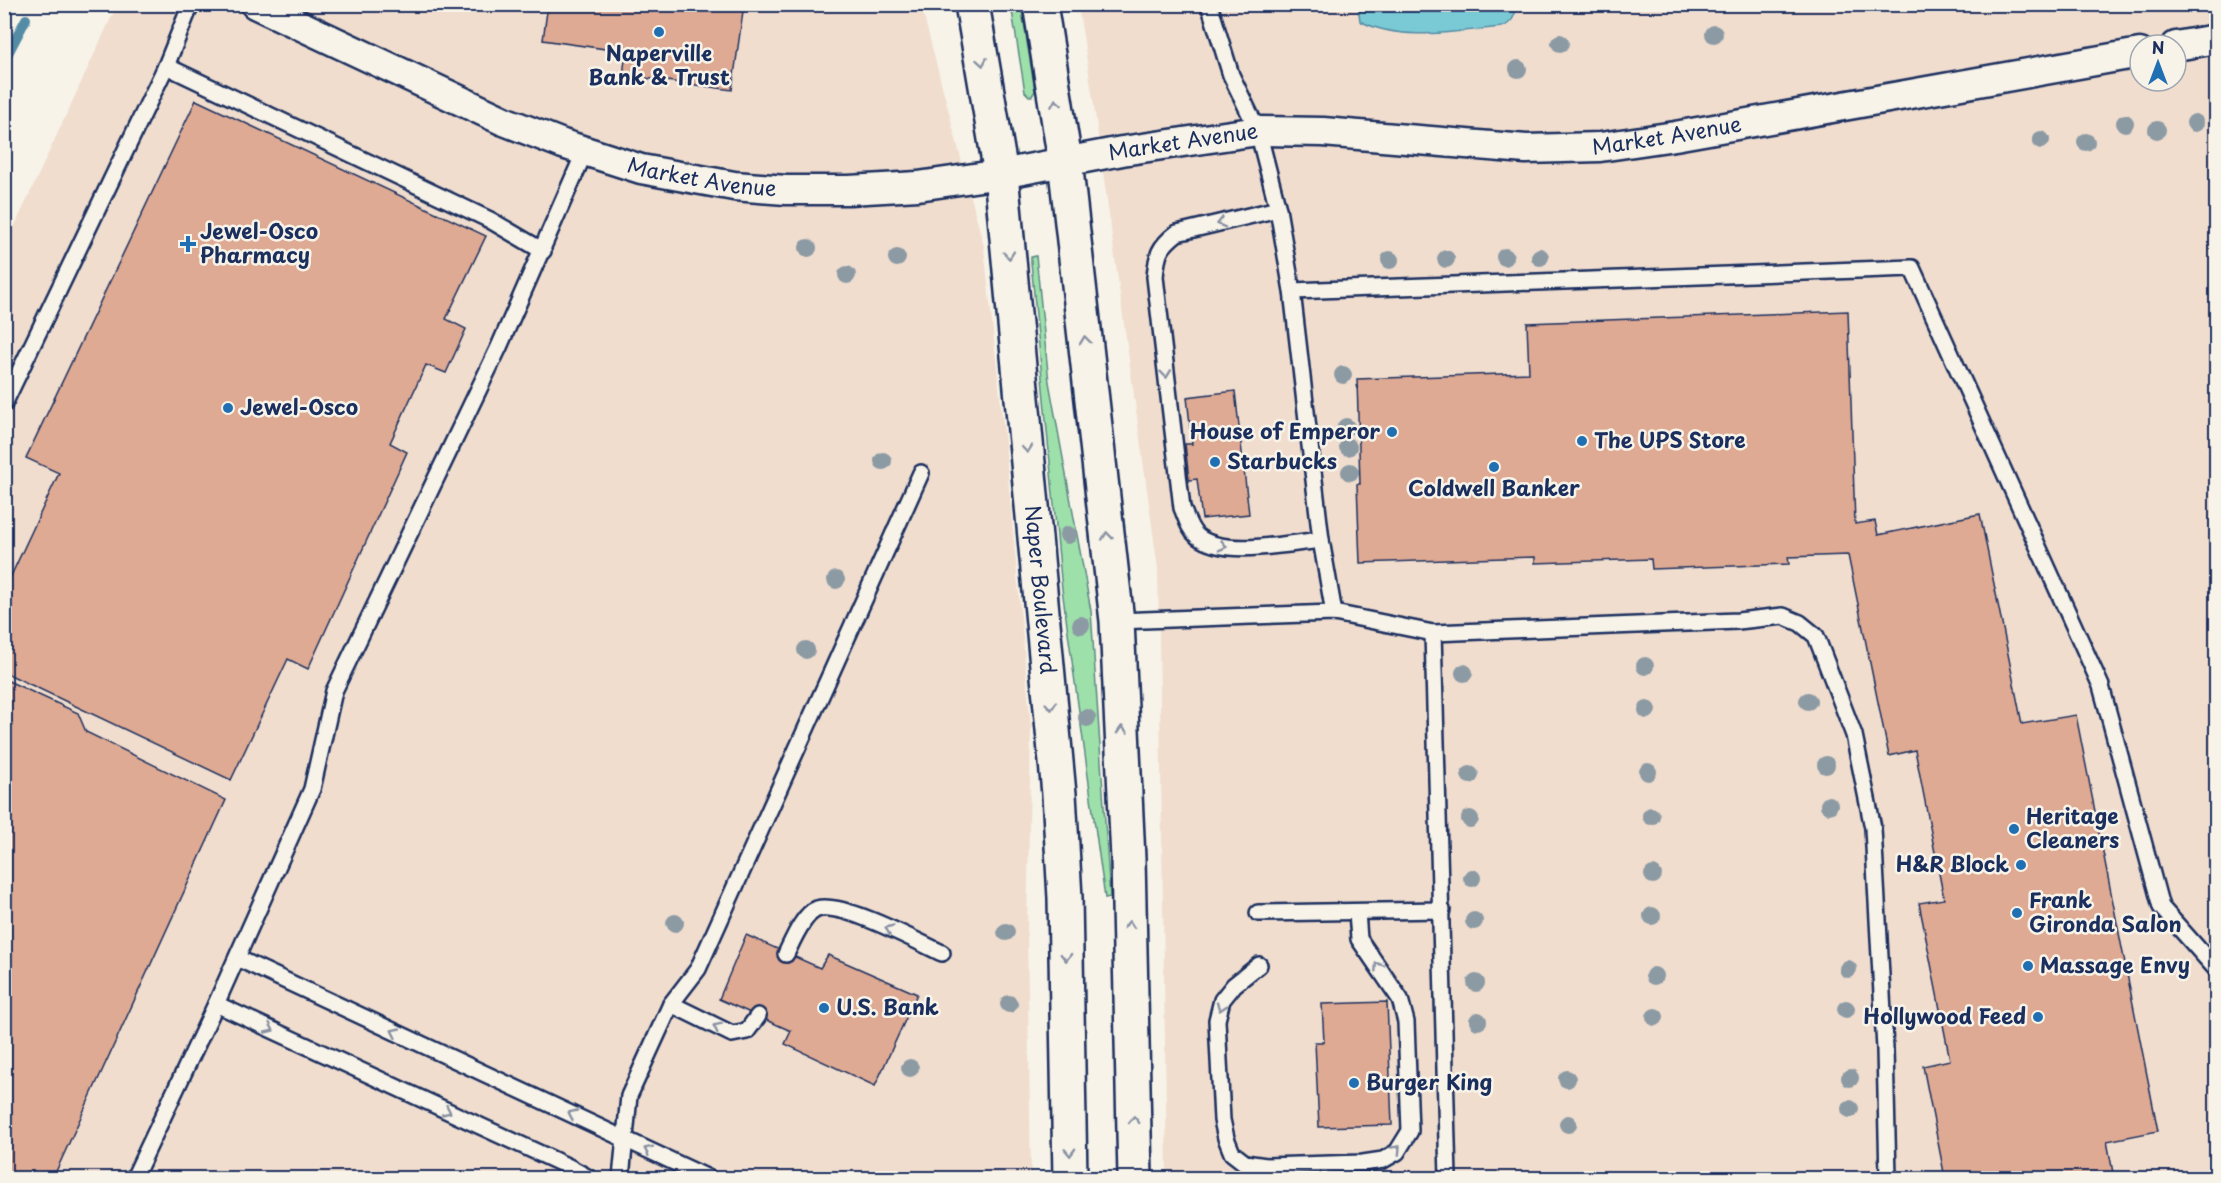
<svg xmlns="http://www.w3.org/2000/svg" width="2221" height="1183" font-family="'Playpen Sans',sans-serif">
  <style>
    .built { fill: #f0ddce; fill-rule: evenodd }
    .green { fill: #9ee0aa; stroke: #5c8884; stroke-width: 1.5 }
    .water { fill: #7acad5; stroke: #548ca5; stroke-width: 1.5 }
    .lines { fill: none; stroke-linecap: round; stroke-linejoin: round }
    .stream { stroke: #548ca5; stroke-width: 10 }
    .building { fill: #dfaa93; stroke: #1b2f5e; stroke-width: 1.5 }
    .service-casing { stroke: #1b2f5e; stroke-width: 20 }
    .minor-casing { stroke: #1b2f5e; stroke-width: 33 }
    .secondary-casing { stroke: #1b2f5e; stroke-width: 38 }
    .service { stroke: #f7f3e8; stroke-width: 15 }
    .minor { stroke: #f7f3e8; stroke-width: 28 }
    .secondary { stroke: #f7f3e8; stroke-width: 33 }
    .tree { fill: #8c9aa4 }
    .oneway { stroke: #8991a3 }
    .poi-dot { fill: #1f6fb2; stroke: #f7f3e8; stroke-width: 2 }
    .labels { text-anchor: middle; stroke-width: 5; stroke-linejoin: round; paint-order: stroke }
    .poi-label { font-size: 21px; font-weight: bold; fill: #1b2f5e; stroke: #f7f3e8; text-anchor: start }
    .street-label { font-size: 21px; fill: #1b2f5e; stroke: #f7f3e8 }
  </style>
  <rect width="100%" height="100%" fill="#f7f3e8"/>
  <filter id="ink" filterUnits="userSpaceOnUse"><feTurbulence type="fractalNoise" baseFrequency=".0167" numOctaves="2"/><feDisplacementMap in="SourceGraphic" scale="12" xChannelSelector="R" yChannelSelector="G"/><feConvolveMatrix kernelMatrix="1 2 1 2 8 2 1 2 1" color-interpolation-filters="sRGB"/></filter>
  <g filter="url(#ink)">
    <g class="built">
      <path d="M 117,5 L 921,5 L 984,247 L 1005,443 L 1031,727 L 1027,932 L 1031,1178 L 5,1178 L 5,247 Z"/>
      <path d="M 1078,5 L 2216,5 L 2216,1178 L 1167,1178 L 1158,569 L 1093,99 ZM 2140,45 L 2176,45 L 2176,81 L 2140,81 Z"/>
    </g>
    <g class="green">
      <path d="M 1011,5 L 1021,5 L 1035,91 L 1032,96 L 1029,96 L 1025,92 Z"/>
      <path d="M 1036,256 L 1049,382 L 1091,611 L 1110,897 L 1105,898 L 1062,589 L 1031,262 L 1031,257 Z"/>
    </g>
    <path class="water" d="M 1358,5 L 1517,4 L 1517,5 C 1515,15 1513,23 1502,27 C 1457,31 1402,43 1360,21 Z"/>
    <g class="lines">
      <path class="stream" d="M 4,61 L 26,19"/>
    </g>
    <g class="building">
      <path d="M 548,4 L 744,4 L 732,90 L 623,75 L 626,52 L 543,40 Z"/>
      <path d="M 196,100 L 486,236 L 446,319 L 466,329 L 446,373 L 426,365 L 390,443 L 407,452 L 308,669 L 288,659 L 231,780 L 4,672 L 4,591 L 59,473 L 26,458 Z"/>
      <path d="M 1848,311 L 1855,524 L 1875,521 L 1878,535 L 1980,514 L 2022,724 L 2076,715 L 2158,1131 L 2107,1141 L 2114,1178 L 1945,1178 L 1923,1066 L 1950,1060 L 1919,903 L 1944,899 L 1915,750 L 1889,756 L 1848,555 L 1788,557 L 1789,564 L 1652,569 L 1651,559 L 1535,563 L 1535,557 L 1360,563 L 1357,484 L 1360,484 L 1357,379 L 1529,373 L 1527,323 Z"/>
      <path d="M 1235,391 L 1249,514 L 1202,519 L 1197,479 L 1189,480 L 1185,444 L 1192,444 L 1187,397 Z"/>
      <path d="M 4,679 L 78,713 L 86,732 L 226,800 L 53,1178 L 4,1178 Z"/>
      <path d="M 746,935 L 820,968 L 828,955 L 917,994 L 875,1086 L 785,1044 L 791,1031 L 719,999 Z"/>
      <path d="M 1387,1002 L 1392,1125 L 1319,1127 L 1315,1042 L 1324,1042 L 1322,1004 Z"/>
    </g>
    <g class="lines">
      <defs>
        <g id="service">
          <path d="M 1209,4 L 1231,75 L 1258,131 L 1278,209 L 1292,291 L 1321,540 L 1334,613"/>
          <path d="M 166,66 L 490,220 L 543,251"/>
          <path d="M 1278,209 L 1177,233 C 1159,247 1157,254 1155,277 L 1182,508 C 1186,517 1189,529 1197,536 C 1224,558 1289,543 1321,540"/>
          <path d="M 1292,291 L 1912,268 L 2101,686 L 2161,907 L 2216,969"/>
          <path d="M 4,404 L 166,66 L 191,4"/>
          <path d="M 1117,621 L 1334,613 L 1433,633 L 1738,621 L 1783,616 L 1800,623 L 1816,636 L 1854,735 L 1873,828 L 1885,1049 L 1888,1178"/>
          <path d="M 1433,633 L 1448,1178"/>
          <path d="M 1258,913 L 1442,910"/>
          <path d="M 786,954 C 792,942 803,914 817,909 C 842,901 916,941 942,953"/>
          <path d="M 237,958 L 708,1178"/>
          <path d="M 1259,965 L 1234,985 L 1222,1000 L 1217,1020 L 1222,1120 L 1226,1138 L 1232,1153 L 1245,1163 L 1266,1166 L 1363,1163 L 1383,1160 L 1397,1152 L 1410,1131 L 1406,1022 L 1400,999 L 1359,939 L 1357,912"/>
          <path d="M 216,1004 L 569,1167 L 589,1178"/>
          <path d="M 671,1004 L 732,1034 L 747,1031 L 758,1016"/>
          <path d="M 134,1178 L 216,1004 L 312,789 L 334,691 L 499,347 L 585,151"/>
          <path d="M 621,1178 L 629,1096 L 671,1004 L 698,969 L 921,473"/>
        </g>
        <g id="minor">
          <path id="s1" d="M 255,4 L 504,121 L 563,144 L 641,169 L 734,186 L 786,190 L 849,190 L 918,186 L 1001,174 L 1122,151 L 1258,131 L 1323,132 L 1526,149 L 1600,147 L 1675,136 L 2140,53"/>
          <path d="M 2176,46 L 2216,39"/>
        </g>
        <g id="secondary">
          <path id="s2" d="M 972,4 L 1001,174 L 1059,794 L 1065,898 L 1070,1178"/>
          <path d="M 1040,4 L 1065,161 L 1117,621 L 1128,859 L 1135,1178"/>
        </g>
      </defs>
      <use href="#service" class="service-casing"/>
      <use href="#minor" class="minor-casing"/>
      <use href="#secondary" class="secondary-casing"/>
      <use href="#service" class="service"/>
      <use href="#minor" class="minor"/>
      <use href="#secondary" class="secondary"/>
    </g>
    <g class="tree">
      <circle cx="1714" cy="34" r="9"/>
      <circle cx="1560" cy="43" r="9"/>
      <circle cx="1518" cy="69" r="9"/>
      <circle cx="2125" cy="123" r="9"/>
      <circle cx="2195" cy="123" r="9"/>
      <circle cx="2157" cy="130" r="9"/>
      <circle cx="2041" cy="140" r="9"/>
      <circle cx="2086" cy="142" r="9"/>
      <circle cx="808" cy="248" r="9"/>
      <circle cx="1505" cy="257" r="9"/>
      <circle cx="1540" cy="257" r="9"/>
      <circle cx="897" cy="258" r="9"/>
      <circle cx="1446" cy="259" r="9"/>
      <circle cx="1390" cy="260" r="9"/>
      <circle cx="847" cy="275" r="9"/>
      <circle cx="1343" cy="375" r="9"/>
      <circle cx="1346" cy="427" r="9"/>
      <circle cx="1348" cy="447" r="9"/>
      <circle cx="883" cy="461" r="9"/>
      <circle cx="1350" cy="472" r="9"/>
      <circle cx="1068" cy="535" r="9"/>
      <circle cx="836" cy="580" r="9"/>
      <circle cx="1081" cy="625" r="9"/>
      <circle cx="806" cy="650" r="9"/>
      <circle cx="1645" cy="666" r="9"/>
      <circle cx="1464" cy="673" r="9"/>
      <circle cx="1808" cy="701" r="9"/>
      <circle cx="1647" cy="710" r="9"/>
      <circle cx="1087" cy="718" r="9"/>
      <circle cx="1826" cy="765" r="9"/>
      <circle cx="1648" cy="772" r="9"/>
      <circle cx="1470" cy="775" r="9"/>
      <circle cx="1829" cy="805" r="9"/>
      <circle cx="1651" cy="816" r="9"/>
      <circle cx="1470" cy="819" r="9"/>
      <circle cx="1653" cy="875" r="9"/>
      <circle cx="1472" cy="878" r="9"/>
      <circle cx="1652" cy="916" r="9"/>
      <circle cx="1474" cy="921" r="9"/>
      <circle cx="675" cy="923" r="9"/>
      <circle cx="1006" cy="932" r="9"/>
      <circle cx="1848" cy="969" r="9"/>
      <circle cx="1654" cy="976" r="9"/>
      <circle cx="1476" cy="983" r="9"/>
      <circle cx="1009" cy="1004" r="9"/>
      <circle cx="1846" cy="1009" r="9"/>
      <circle cx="1655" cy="1017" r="9"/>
      <circle cx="1478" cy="1021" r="9"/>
      <circle cx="910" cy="1068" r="9"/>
      <circle cx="1850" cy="1078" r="9"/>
      <circle cx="1567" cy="1079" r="9"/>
      <circle cx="1850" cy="1109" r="9"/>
      <circle cx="1568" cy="1124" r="9"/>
    </g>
    <defs><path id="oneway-chevron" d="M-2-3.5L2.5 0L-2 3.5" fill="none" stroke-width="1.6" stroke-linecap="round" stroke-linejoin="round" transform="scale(1.5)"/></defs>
    <g class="oneway">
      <use href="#oneway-chevron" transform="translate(982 62) rotate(80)"/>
      <use href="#oneway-chevron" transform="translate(1056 103) rotate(-99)"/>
      <use href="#oneway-chevron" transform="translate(1221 223) rotate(166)"/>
      <use href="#oneway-chevron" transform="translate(1009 255) rotate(85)"/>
      <use href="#oneway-chevron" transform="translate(1085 340) rotate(-97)"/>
      <use href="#oneway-chevron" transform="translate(1166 374) rotate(83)"/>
      <use href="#oneway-chevron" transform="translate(1027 449) rotate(85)"/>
      <use href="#oneway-chevron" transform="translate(1107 536) rotate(-96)"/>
      <use href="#oneway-chevron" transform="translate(1223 546) rotate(13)"/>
      <use href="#oneway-chevron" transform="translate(1051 706) rotate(85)"/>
      <use href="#oneway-chevron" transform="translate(1122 730) rotate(-93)"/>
      <use href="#oneway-chevron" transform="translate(1129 925) rotate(-91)"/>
      <use href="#oneway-chevron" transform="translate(889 929) rotate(-156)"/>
      <use href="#oneway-chevron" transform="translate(1066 957) rotate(89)"/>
      <use href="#oneway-chevron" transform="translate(1378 966) rotate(-124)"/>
      <use href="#oneway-chevron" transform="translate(1221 1007) rotate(108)"/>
      <use href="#oneway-chevron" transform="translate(717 1027) rotate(-154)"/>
      <use href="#oneway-chevron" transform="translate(270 1029) rotate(25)"/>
      <use href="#oneway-chevron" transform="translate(395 1032) rotate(-155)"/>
      <use href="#oneway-chevron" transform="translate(447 1111) rotate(25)"/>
      <use href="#oneway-chevron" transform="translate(572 1114) rotate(-155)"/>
      <use href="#oneway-chevron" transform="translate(1134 1120) rotate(-91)"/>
      <use href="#oneway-chevron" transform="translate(1397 1149) rotate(-47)"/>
      <use href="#oneway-chevron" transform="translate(648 1150) rotate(-154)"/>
      <use href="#oneway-chevron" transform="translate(1070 1152) rotate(88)"/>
    </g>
  </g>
  <g class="poi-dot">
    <circle cx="659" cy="32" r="6"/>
    <path d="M185 235h6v6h6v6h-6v6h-6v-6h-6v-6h6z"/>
    <circle cx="228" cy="408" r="6"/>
    <circle cx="1392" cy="432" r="6"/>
    <circle cx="1582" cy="441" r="6"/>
    <circle cx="1215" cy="462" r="6"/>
    <circle cx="1494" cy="467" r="6"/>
    <circle cx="2014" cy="829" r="6"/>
    <circle cx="2021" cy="865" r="6"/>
    <circle cx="2017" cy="913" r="6"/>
    <circle cx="2028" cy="966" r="6"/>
    <circle cx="824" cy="1008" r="6"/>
    <circle cx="2038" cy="1017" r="6"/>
    <circle cx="1354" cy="1083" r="6"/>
  </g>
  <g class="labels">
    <g class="poi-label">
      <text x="659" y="61" text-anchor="middle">Naperville<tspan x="659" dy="24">Bank &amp; Trust</tspan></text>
      <text x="200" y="239">Jewel-Osco<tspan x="200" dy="24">Pharmacy</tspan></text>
      <text x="240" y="415">Jewel-Osco</text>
      <text x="1380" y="439" text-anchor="end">House of Emperor</text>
      <text x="1594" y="448">The UPS Store</text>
      <text x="1227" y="469">Starbucks</text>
      <text x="1494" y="496" text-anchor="middle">Coldwell Banker</text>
      <text x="2026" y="824">Heritage<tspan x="2026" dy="24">Cleaners</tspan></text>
      <text x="2009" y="872" text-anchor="end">H&amp;R Block</text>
      <text x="2029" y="908">Frank<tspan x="2029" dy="24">Gironda Salon</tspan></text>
      <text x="2040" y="973">Massage Envy</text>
      <text x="836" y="1015">U.S. Bank</text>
      <text x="2026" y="1024" text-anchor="end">Hollywood Feed</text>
      <text x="1366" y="1090">Burger King</text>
    </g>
    <g class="street-label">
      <text dy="7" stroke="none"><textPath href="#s1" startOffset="1454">Market Avenue</textPath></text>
      <text dy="7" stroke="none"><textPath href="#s1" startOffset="968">Market Avenue</textPath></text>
      <text dy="7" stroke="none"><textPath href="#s1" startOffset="482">Market Avenue</textPath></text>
      <text dy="7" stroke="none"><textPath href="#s2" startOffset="590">Naper Boulevard</textPath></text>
    </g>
  </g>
  <rect width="2221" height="1183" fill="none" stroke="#f7f3e8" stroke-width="24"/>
  <rect x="12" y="12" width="2197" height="1159" fill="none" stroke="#1b2f5e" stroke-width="2" filter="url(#ink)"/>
  <g transform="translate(2158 63)"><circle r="28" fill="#f7f3e8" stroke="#9fa5b1" stroke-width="1.5"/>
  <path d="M0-4.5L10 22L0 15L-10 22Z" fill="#1f6fb2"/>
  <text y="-9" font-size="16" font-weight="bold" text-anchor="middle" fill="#1b2f5e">N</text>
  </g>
</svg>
